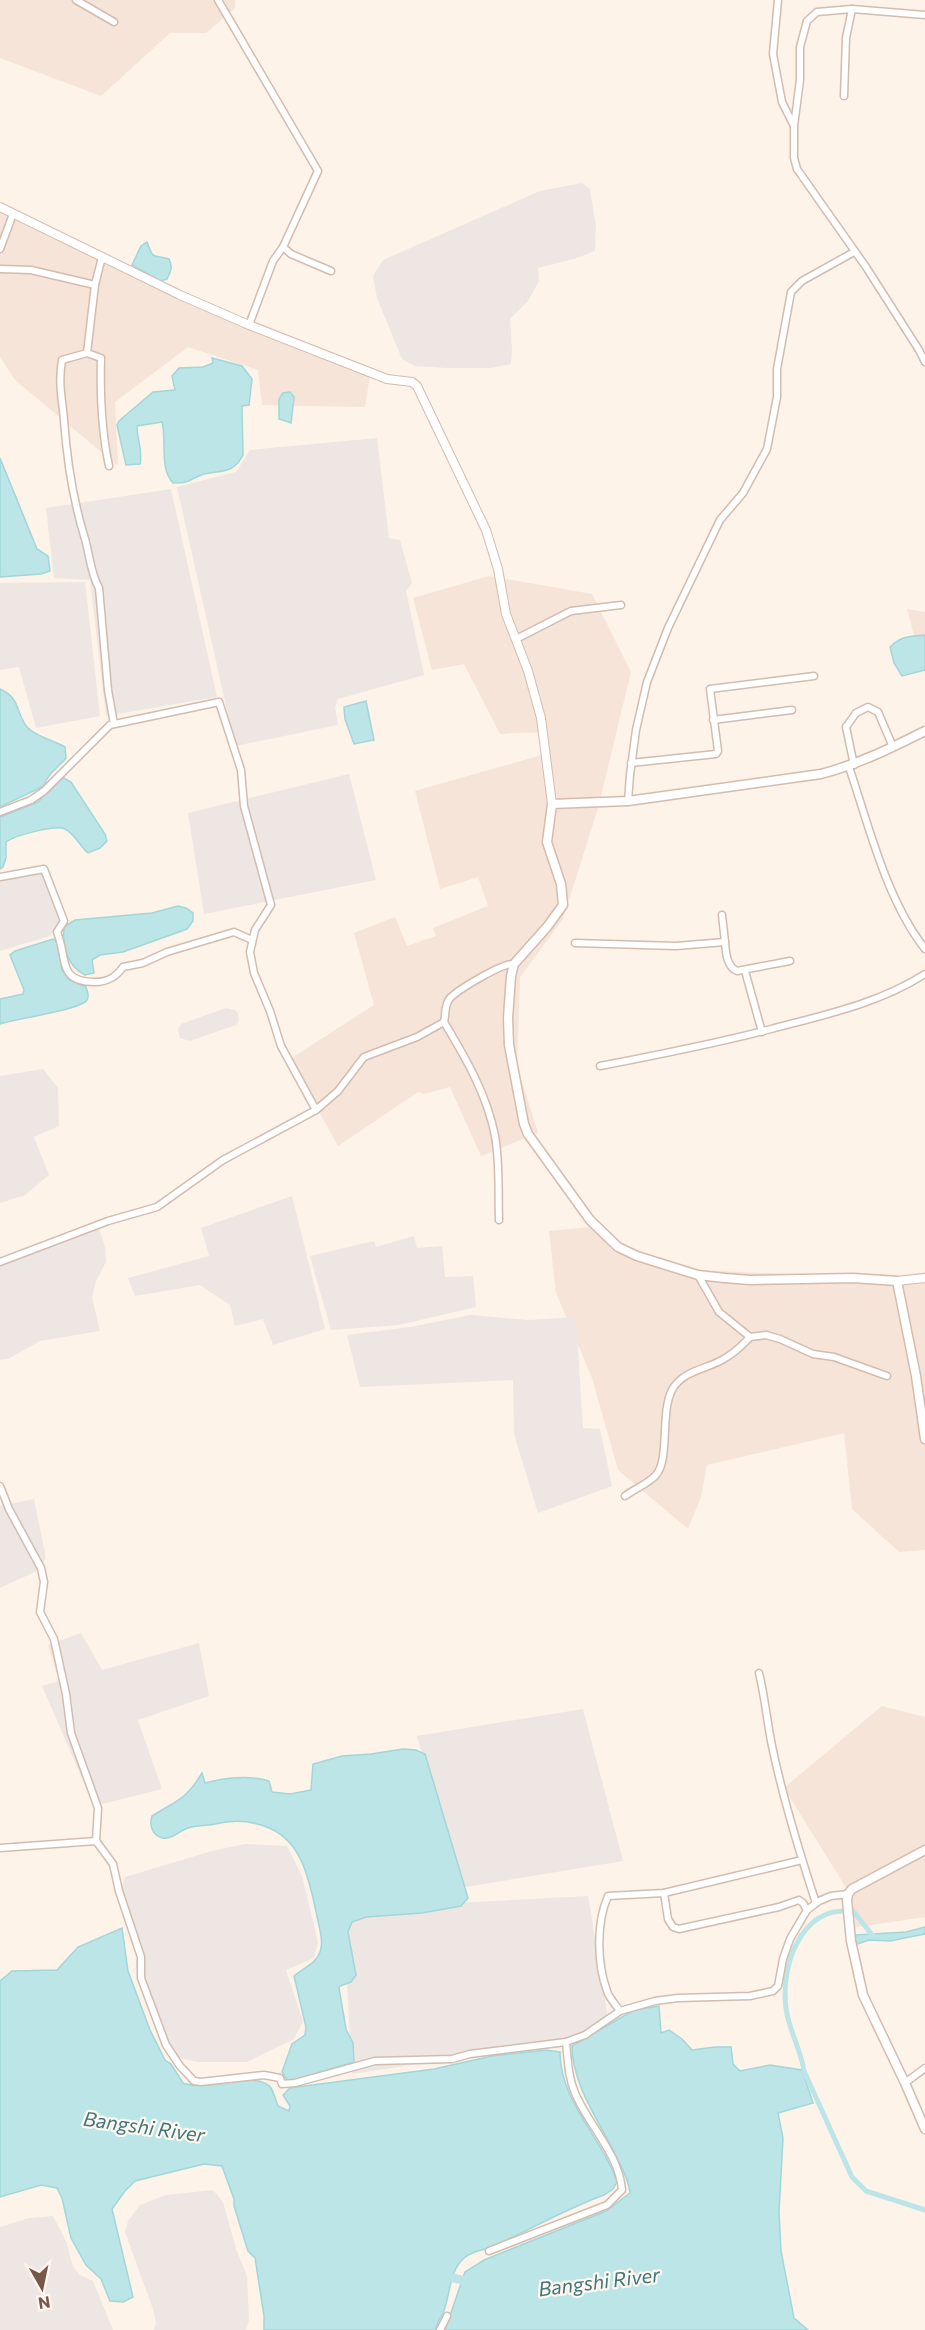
<svg xmlns="http://www.w3.org/2000/svg" width="925" height="2330" font-family="Commissioner,sans-serif">
  <style>
    .residential { fill: #f5e4d7 }
    .industrial { fill: #eee6e2 }
    .water { fill: #bce5e7; stroke: #a2d6d9; stroke-width: 1.5 }
    .lines { fill: none; stroke-linecap: round; stroke-linejoin: round }
    .canal { stroke: #bce5e7; stroke-width: 5 }
    .river { stroke: #bce5e7; stroke-width: 9 }
    .minor-casing { stroke: #d2bcb0; stroke-width: 9 }
    .tertiary-casing { stroke: #d2bcb0; stroke-width: 10 }
    .secondary-casing { stroke: #d5bbad; stroke-width: 11 }
    .minor { stroke: #fff; stroke-width: 6 }
    .tertiary { stroke: #fff; stroke-width: 8 }
    .secondary { stroke: #fff; stroke-width: 8 }
    .labels { text-anchor: middle; stroke-width: 4.5; stroke-linejoin: round; paint-order: stroke }
    .water-label { font-size: 20px; font-style: italic; fill: #3e787d; stroke: #fff7ef }
  </style>
  <rect width="100%" height="100%" fill="#fdf3e9"/>
  <g class="residential">
    <path d="M 0,0 L 235,0 L 235,8 L 206,33 L 170,33 L 101,96 L 0,58 Z"/>
    <path d="M 0,210 L 192,306 L 366,372 L 370,375 L 365,407 L 262,405 L 258,370 L 188,347 L 115,402 L 118,466 L 15,380 L 0,357 Z"/>
    <path d="M 489,576 L 592,594 L 631,672 L 598,808 L 563,919 L 520,977 L 517,1066 L 538,1133 L 481,1156 L 450,1087 L 424,1094 L 418,1092 L 338,1146 L 290,1059 L 374,1005 L 354,933 L 395,917 L 407,946 L 436,936 L 433,928 L 488,906 L 478,877 L 440,889 L 415,791 L 542,755 L 542,732 L 500,734 L 464,664 L 432,670 L 413,598 Z"/>
    <path d="M 907,609 L 925,612 L 925,675 Z"/>
    <path d="M 592,1227 L 632,1256 L 678,1269 L 788,1274 L 901,1275 L 925,1272 L 925,1550 L 899,1552 L 852,1509 L 844,1433 L 707,1465 L 701,1497 L 688,1529 L 618,1470 L 592,1378 L 556,1293 L 549,1231 Z"/>
    <path d="M 882,1706 L 925,1717 L 925,1917 L 851,1928 L 850,1894 L 784,1788 Z"/>
  </g>
  <g class="industrial">
    <path d="M 582,183 L 590,189 L 596,227 L 595,251 L 574,259 L 538,268 L 539,281 L 528,301 L 510,319 L 512,349 L 511,364 L 491,368 L 446,368 L 415,366 L 402,359 L 377,298 L 373,276 L 383,260 L 540,191 Z"/>
    <path d="M 377,438 L 389,538 L 400,540 L 412,583 L 406,591 L 424,675 L 338,699 L 335,707 L 338,725 L 235,746 L 177,487 L 236,472 L 250,450 Z"/>
    <path d="M 171,489 L 217,697 L 106,716 L 90,580 L 54,578 L 46,508 Z"/>
    <path d="M 85,582 L 100,716 L 36,728 L 19,667 L 0,670 L 0,583 Z"/>
    <path d="M 349,774 L 376,880 L 204,914 L 188,813 Z"/>
    <path d="M 43,872 L 61,920 L 50,936 L 0,951 L 0,879 Z"/>
    <path d="M 226,1008 L 235,1010 L 238,1013 L 239,1021 L 236,1025 L 190,1041 L 180,1038 L 178,1029 L 181,1024 Z"/>
    <path d="M 43,1069 L 58,1088 L 59,1126 L 34,1137 L 49,1175 L 25,1195 L 0,1203 L 0,1076 Z"/>
    <path d="M 292,1196 L 325,1329 L 273,1345 L 263,1319 L 235,1326 L 230,1305 L 200,1285 L 135,1296 L 128,1278 L 209,1256 L 201,1228 Z"/>
    <path d="M 97,1222 L 105,1247 L 106,1262 L 96,1281 L 92,1298 L 100,1331 L 40,1341 L 8,1359 L 0,1360 L 0,1260 L 7,1255 Z"/>
    <path d="M 414,1236 L 417,1248 L 442,1246 L 445,1277 L 473,1276 L 476,1307 L 399,1325 L 331,1330 L 310,1256 L 374,1241 L 376,1247 Z"/>
    <path d="M 470,1315 L 528,1320 L 576,1317 L 583,1428 L 600,1429 L 612,1486 L 538,1513 L 514,1434 L 513,1380 L 360,1387 L 347,1335 L 410,1327 Z"/>
    <path d="M 34,1499 L 46,1558 L 37,1571 L 0,1588 L 0,1506 Z"/>
    <path d="M 81,1633 L 102,1670 L 199,1643 L 209,1696 L 138,1720 L 162,1789 L 94,1806 L 42,1686 L 59,1681 L 48,1645 Z"/>
    <path d="M 583,1709 L 623,1861 L 460,1888 L 417,1736 Z"/>
    <path d="M 245,1844 L 287,1846 L 302,1876 L 318,1942 L 314,1958 L 286,1970 L 303,2021 L 294,2039 L 247,2062 L 197,2062 L 173,2056 L 137,1975 L 136,1962 L 140,1951 L 121,1889 L 125,1877 L 212,1851 Z"/>
    <path d="M 588,1896 L 611,2035 L 352,2074 L 343,1909 Z"/>
    <path d="M 213,2190 L 223,2202 L 236,2249 L 247,2276 L 249,2320 L 246,2330 L 154,2330 L 156,2323 L 153,2309 L 125,2232 L 128,2221 L 140,2205 L 166,2195 Z"/>
    <path d="M 53,2216 L 66,2241 L 73,2267 L 80,2275 L 93,2281 L 113,2330 L 0,2330 L 0,2227 L 29,2218 Z"/>
  </g>
  <g class="water">
    <path d="M 147,242 C 154,261 152,254 169,259 C 173,267 171,271 167,279 L 160,281 L 132,265 L 141,246 Z"/>
    <path d="M 212,358 L 242,366 L 252,379 L 249,405 L 242,406 L 243,455 C 232,476 220,469 201,475 C 187,481 190,483 173,483 C 159,468 167,441 162,422 L 137,426 C 137,439 143,452 140,464 L 126,465 L 117,425 L 119,421 L 153,392 L 175,390 L 172,376 L 179,368 L 203,367 L 213,363 Z"/>
    <path d="M 290,392 L 294,397 L 291,423 L 279,419 L 279,399 L 283,393 Z"/>
    <path d="M 0,458 L 37,549 L 48,556 L 50,571 L 41,574 L 0,577 Z"/>
    <path d="M 925,635 L 925,670 L 902,676 L 894,663 L 890,647 C 901,636 910,636 925,635 Z"/>
    <path d="M 0,689 C 21,698 16,714 27,727 C 36,737 53,740 65,747 L 66,758 C 59,767 46,775 44,786 L 0,807 Z"/>
    <path d="M 366,701 L 374,740 L 354,744 L 345,719 L 344,707 Z"/>
    <path d="M 62,777 L 71,782 L 105,834 L 107,841 L 100,848 L 88,853 C 80,846 74,833 65,829 C 56,824 14,836 6,842 L 6,858 L 3,867 L 0,869 L 0,817 L 38,802 Z"/>
    <path d="M 178,906 L 186,908 L 193,913 L 193,921 L 187,929 L 123,952 L 100,955 L 92,960 L 94,973 L 85,975 C 67,966 62,946 64,927 L 75,920 L 152,913 Z"/>
    <path d="M 53,939 L 57,942 L 62,970 L 69,980 L 86,987 C 87,991 90,996 87,1000 C 81,1010 14,1019 0,1024 L 0,999 L 23,994 L 24,990 L 10,955 L 15,951 Z"/>
    <path d="M 403,1749 L 416,1750 L 425,1754 L 468,1898 L 461,1906 L 422,1913 L 366,1917 L 352,1922 L 348,1932 L 356,1975 L 351,1982 L 340,1986 L 339,1988 L 346,2029 L 353,2043 L 354,2062 L 294,2080 L 287,2080 L 282,2072 L 292,2044 L 305,2035 L 306,2027 L 294,1976 C 303,1968 316,1964 320,1952 C 324,1941 319,1927 317,1916 C 309,1880 303,1839 264,1826 C 247,1820 232,1820 215,1824 C 206,1826 196,1825 188,1828 C 179,1831 171,1840 162,1838 C 152,1835 149,1825 152,1816 C 177,1800 185,1801 202,1773 L 205,1783 C 224,1778 249,1775 269,1781 L 272,1792 L 290,1794 L 311,1790 L 313,1764 L 342,1756 L 371,1754 Z"/>
    <path d="M 925,1927 L 925,1934 L 890,1941 L 869,1940 L 857,1944 L 854,1939 L 856,1935 L 906,1932 Z"/>
    <path d="M 122,1928 L 128,1971 L 150,2030 L 165,2060 L 171,2064 L 183,2083 C 206,2092 258,2069 271,2088 C 274,2093 276,2101 278,2106 L 289,2111 L 290,2106 L 283,2095 L 290,2088 L 434,2069 L 492,2056 L 546,2050 L 560,2052 C 560,2102 602,2137 617,2182 L 613,2189 L 604,2195 C 566,2209 531,2229 494,2246 C 485,2250 471,2251 464,2258 C 448,2273 451,2294 443,2313 C 440,2319 436,2323 436,2330 L 264,2330 L 264,2316 L 255,2258 L 248,2251 L 234,2206 L 234,2199 L 222,2166 L 204,2164 L 135,2181 L 125,2191 L 112,2209 L 133,2297 L 123,2302 L 110,2301 L 101,2279 L 86,2265 L 71,2238 L 62,2198 L 57,2188 L 41,2185 L 0,2197 L 0,1981 L 12,1971 L 57,1970 L 78,1947 Z"/>
    <path d="M 659,2006 L 661,2033 L 669,2030 L 682,2039 L 692,2050 L 715,2047 L 731,2047 L 733,2064 L 740,2071 L 770,2065 L 802,2070 L 813,2103 L 778,2113 L 783,2138 L 779,2212 L 781,2251 L 794,2318 L 808,2330 L 445,2330 L 465,2272 L 484,2260 L 606,2211 L 630,2193 C 629,2180 621,2166 615,2154 C 599,2121 572,2084 572,2046 L 634,2010 Z"/>
  </g>
  <g class="lines">
    <path class="canal" d="M 873,1936 L 854,1912 C 800,1902 778,1971 787,2014 C 791,2034 801,2051 804,2071 L 852,2177 L 866,2191 L 925,2210"/>
    <path class="river" d="M 441,2275 L 474,2283"/>
    <defs>
      <g id="minor">
        <path d="M 76,0 L 114,22"/>
        <path d="M 218,0 L 318,171 L 283,247 L 273,261 L 249,325"/>
        <path d="M 778,0 L 773,54 L 782,102 L 794,126 L 794,158 L 797,169 L 866,267 L 919,350 L 925,362"/>
        <path d="M 844,96 L 846,38 L 852,9"/>
        <path d="M 794,126 L 800,80 L 800,47 L 807,21 L 817,12 L 852,9 L 925,15"/>
        <path d="M 283,247 L 291,254 L 331,271"/>
        <path d="M 0,249 L 13,214"/>
        <path d="M 1,269 L 31,270 L 95,285"/>
        <path d="M 87,353 L 95,285 L 102,257"/>
        <path d="M 109,466 C 101,429 100,395 101,358 L 87,353 L 62,360 C 58,384 62,397 64,420 C 67,462 73,500 85,539 C 90,556 90,572 99,588 L 108,690 L 114,724"/>
        <path d="M 516,639 L 571,611 L 621,605"/>
        <path d="M 713,720 L 792,710"/>
        <path d="M 631,763 L 716,754 L 718,751 L 710,689 L 814,676"/>
        <path d="M 854,765 L 846,727 L 856,713 L 868,707 L 878,712 L 893,747"/>
        <path d="M 849,767 C 869,826 886,899 925,949"/>
        <path d="M 628,801 L 630,775 L 636,730 L 647,682 L 668,628 L 720,520 L 743,493 L 767,449 L 777,397 L 777,369 L 791,292 L 802,281 L 854,252"/>
        <path d="M 0,812 L 31,800 L 44,791 L 110,725 L 219,702 L 241,770 L 244,806 L 271,905 L 255,930 L 250,952 L 254,973 L 270,1011 L 281,1046 L 316,1110 L 223,1160 L 157,1207 L 108,1221 L 0,1262"/>
        <path d="M 0,877 L 44,869 L 64,921 L 57,932 C 68,959 57,982 95,982 C 108,982 116,977 123,967 L 143,963 L 167,952 L 234,932 L 252,940"/>
        <path d="M 722,915 L 725,942"/>
        <path d="M 575,943 L 676,946 L 725,942 C 726,952 726,966 737,971 L 790,961"/>
        <path d="M 745,971 L 762,1032"/>
        <path d="M 444,1022 C 465,1057 487,1094 495,1136 C 500,1164 498,1193 499,1220"/>
        <path d="M 600,1066 C 657,1055 714,1044 771,1029 C 824,1015 878,1004 925,974"/>
        <path d="M 316,1110 L 338,1091 L 364,1057 L 417,1037 L 444,1022 C 446,1014 444,1005 450,998 C 458,990 503,962 514,964"/>
        <path d="M 698,1275 L 719,1312 L 750,1337 L 766,1335 L 780,1339 L 813,1354 L 834,1357 L 887,1376"/>
        <path d="M 0,1486 L 9,1509 L 41,1568 L 44,1582 L 40,1612 L 54,1639 L 66,1694 L 71,1733 L 98,1808 L 96,1841"/>
        <path d="M 625,1496 C 634,1489 648,1484 656,1475 C 670,1459 660,1413 672,1390 C 682,1371 704,1370 722,1360 C 733,1354 741,1347 750,1337"/>
        <path d="M 759,1673 C 765,1697 767,1722 772,1746 C 783,1799 799,1851 816,1903"/>
        <path d="M 0,1848 L 96,1841 L 113,1864 L 119,1891 L 141,1957 L 141,1978 L 166,2045 L 180,2066 L 194,2081 L 201,2082 L 264,2075 L 280,2078 L 282,2084 L 295,2083 L 375,2061 L 452,2059 L 470,2054 L 566,2042 L 585,2035 L 620,2011 L 655,2001 L 678,1998 L 750,1996 L 773,1991 L 778,1986 L 783,1959 L 790,1939 L 807,1910 L 819,1901 L 831,1896 L 848,1894"/>
        <path d="M 664,1893 L 668,1919 L 673,1927 L 679,1929 L 779,1907 L 799,1900 L 803,1903 L 807,1910"/>
        <path d="M 620,2011 C 616,2005 609,1998 607,1991 C 597,1963 596,1923 608,1896 L 664,1893 L 802,1860"/>
        <path d="M 905,2083 L 925,2068"/>
        <path d="M 489,2251 L 607,2205 L 622,2190 C 619,2154 589,2126 575,2093 C 568,2077 568,2060 566,2042"/>
        <path d="M 440,2330 L 447,2316"/>
      </g>
      <g id="tertiary">
        <path d="M 0,207 L 180,295 L 249,325 L 387,379 L 412,382 L 417,386 L 486,530 L 498,569 L 506,614 L 528,671 L 541,718 L 552,804"/>
        <path d="M 897,1281 L 925,1278"/>
      </g>
      <g id="secondary">
        <path d="M 925,731 C 891,748 859,764 821,774 L 628,801 L 552,804 L 547,842 L 561,884 L 563,905 L 547,927 L 514,964 L 511,976 L 508,1018 L 509,1045 L 524,1124 L 528,1134 L 590,1220 L 618,1247 L 637,1256 L 698,1275 L 725,1278 L 750,1280 L 853,1278 L 897,1281 L 916,1376 L 925,1439"/>
        <path d="M 925,1850 L 852,1889 L 848,1894 L 847,1900 L 851,1941 L 863,1995 L 905,2083 L 925,2129"/>
      </g>
    </defs>
    <use href="#minor" class="minor-casing"/>
    <use href="#tertiary" class="tertiary-casing"/>
    <use href="#secondary" class="secondary-casing"/>
    <use href="#minor" class="minor"/>
    <use href="#tertiary" class="tertiary"/>
    <use href="#secondary" class="secondary"/>
  </g>
  <g class="labels">
    <g class="water-label">
      <text transform="translate(144 2127) rotate(8)" y="7">Bangshi River</text>
      <text transform="translate(599 2282) rotate(-7)" y="7">Bangshi River</text>
    </g>
  </g>
  <g transform="translate(42 2288) rotate(171)" stroke="#fff7ef" stroke-width="4.5" paint-order="stroke">
  <path d="M0-4.5L10 22L0 15L-10 22Z" fill="#78574b"/>
  <text y="-9" font-size="16" font-weight="bold" text-anchor="middle" fill="#78574b">N</text>
  </g>
</svg>
